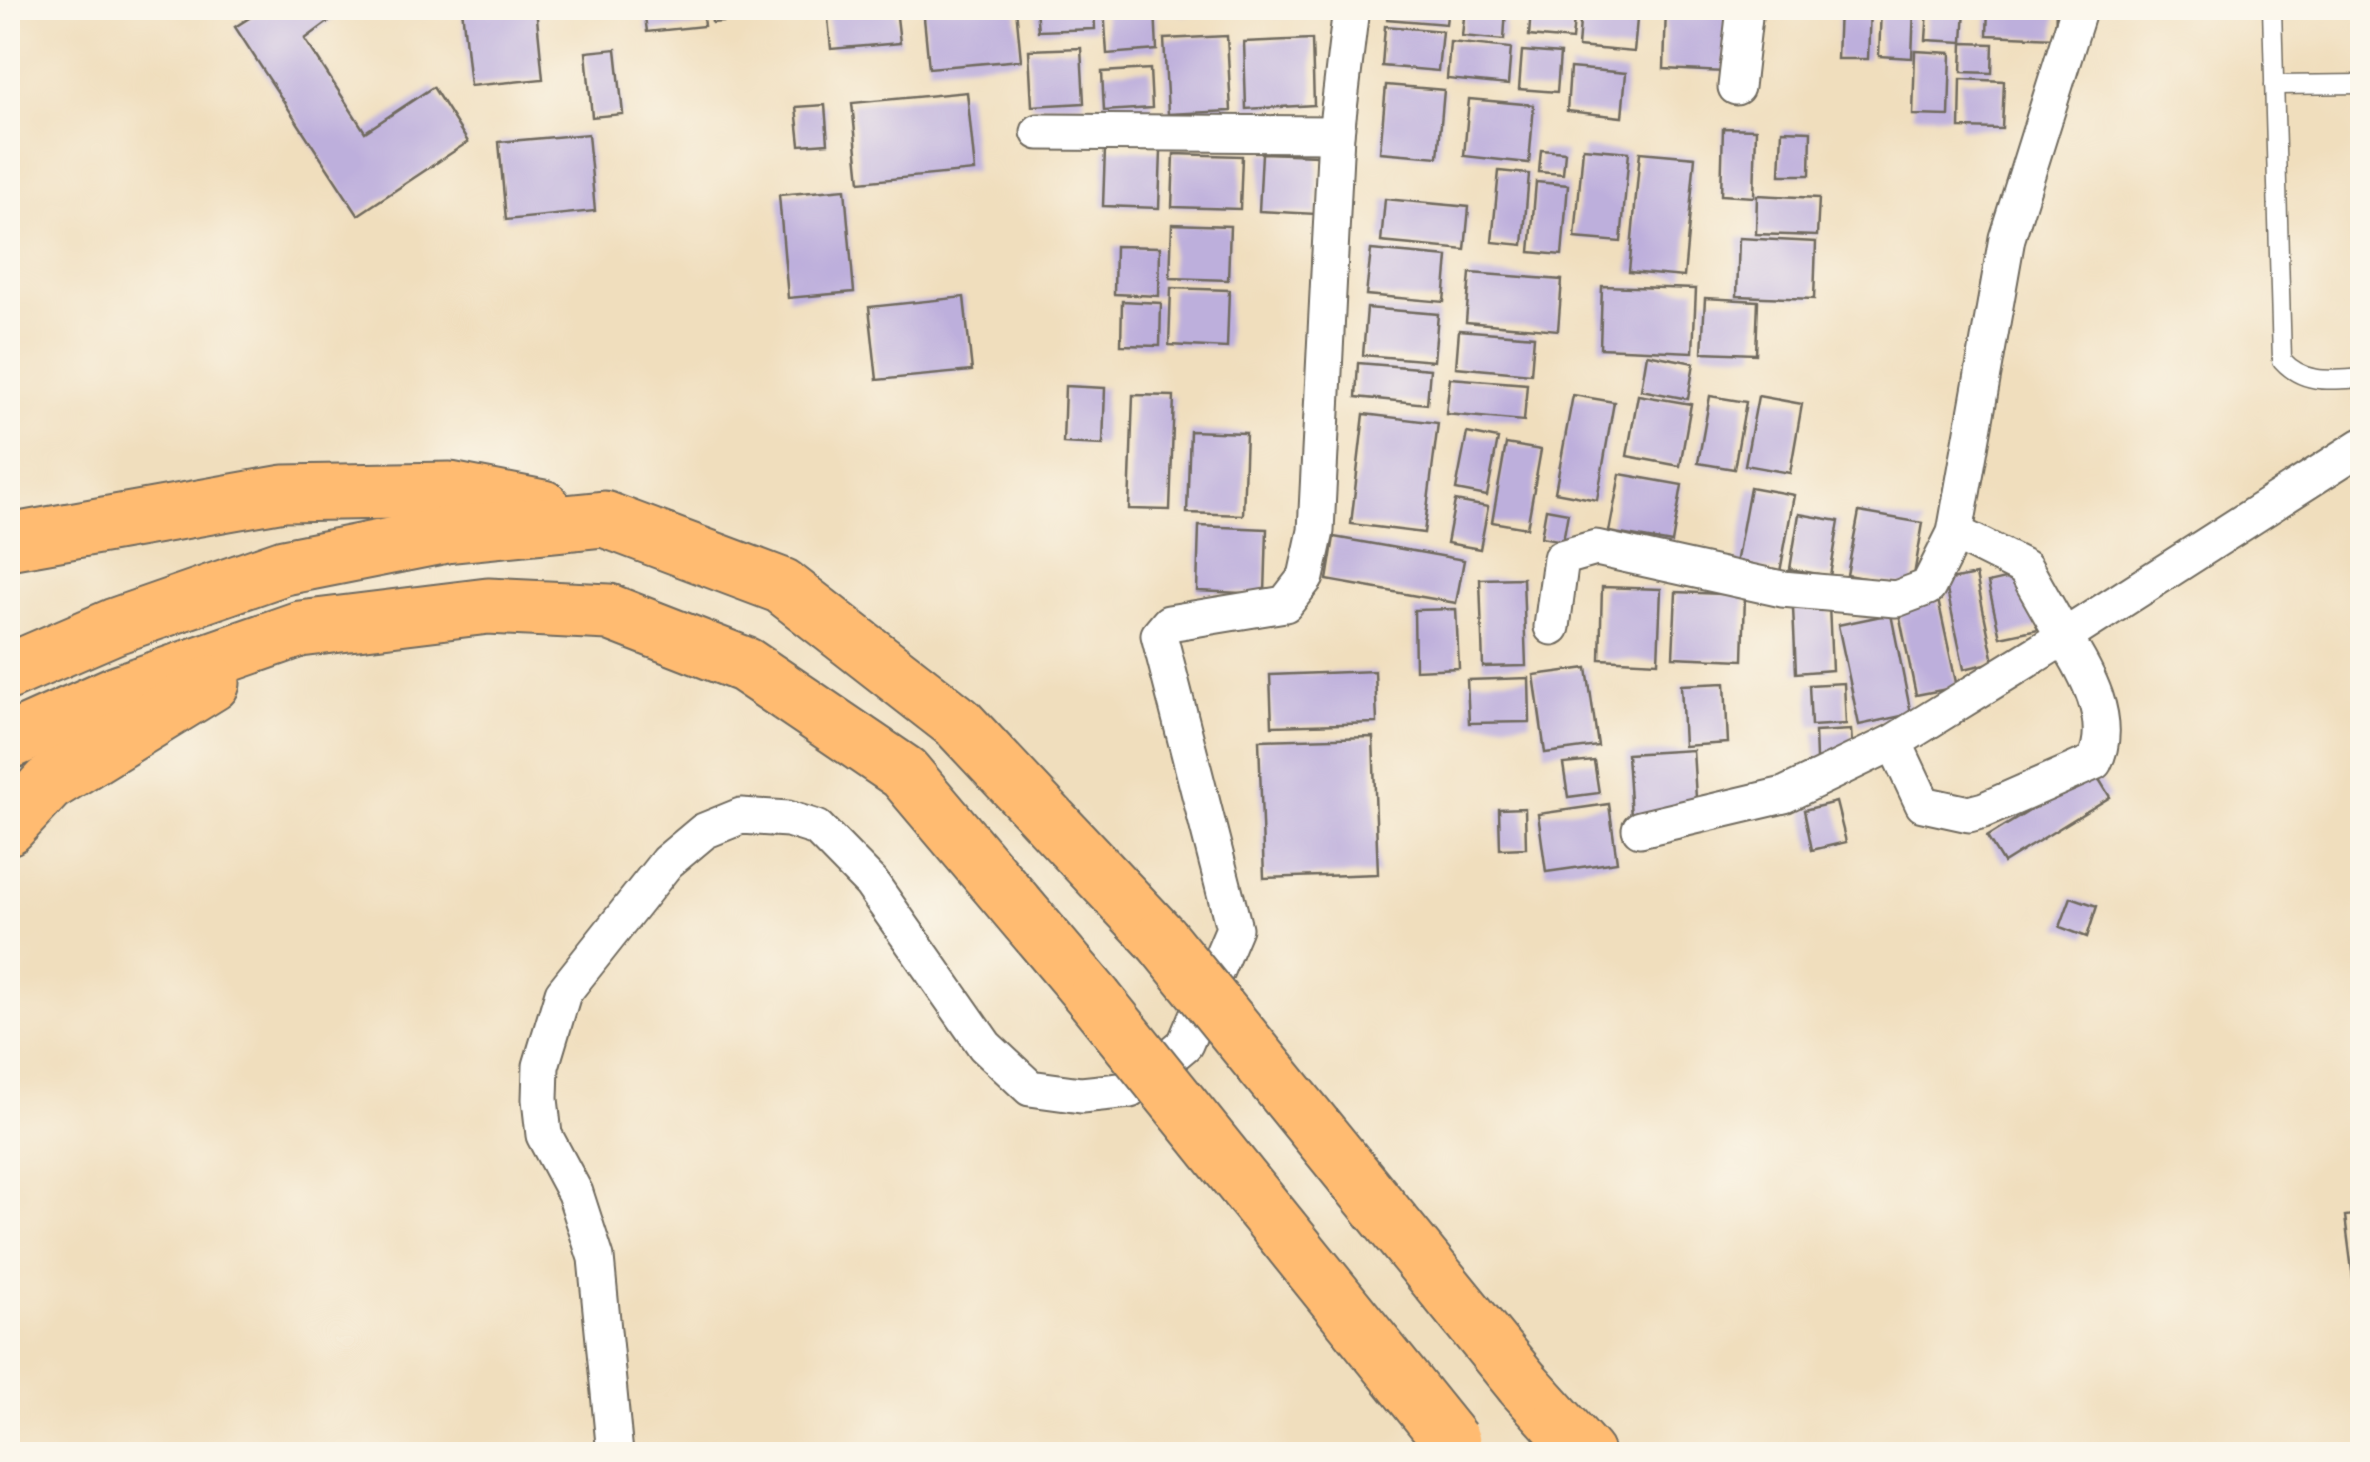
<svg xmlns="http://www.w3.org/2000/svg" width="2370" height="1462" font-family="Pangolin,sans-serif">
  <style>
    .building { fill: #bdafdc }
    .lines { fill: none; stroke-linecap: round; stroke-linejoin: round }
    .lane-casing { stroke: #706a5e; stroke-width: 21 }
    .street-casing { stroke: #706a5e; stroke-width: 39 }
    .highway-casing { stroke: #706a5e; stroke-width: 59 }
    .lane { stroke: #fff; stroke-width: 18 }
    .street { stroke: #fff; stroke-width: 35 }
    .highway { stroke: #ffbb71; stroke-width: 55 }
    .highway-bridge-casing { stroke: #706a5e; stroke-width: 59; stroke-linecap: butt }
    .highway-bridge { stroke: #ffbb71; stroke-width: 55 }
  </style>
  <rect width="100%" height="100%" fill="#fbf7ec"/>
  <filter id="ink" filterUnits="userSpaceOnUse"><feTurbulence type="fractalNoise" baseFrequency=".01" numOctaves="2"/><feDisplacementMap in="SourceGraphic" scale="20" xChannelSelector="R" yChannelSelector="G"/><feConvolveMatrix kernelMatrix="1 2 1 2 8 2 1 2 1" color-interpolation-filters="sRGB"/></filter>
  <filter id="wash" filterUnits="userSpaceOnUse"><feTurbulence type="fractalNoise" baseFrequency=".0048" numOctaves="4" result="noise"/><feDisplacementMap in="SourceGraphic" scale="40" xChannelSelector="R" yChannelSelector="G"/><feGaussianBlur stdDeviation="2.25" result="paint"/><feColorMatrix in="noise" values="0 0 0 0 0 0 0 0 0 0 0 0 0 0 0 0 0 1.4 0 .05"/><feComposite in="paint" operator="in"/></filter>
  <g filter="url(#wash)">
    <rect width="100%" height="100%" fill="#f0debd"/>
    <g id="blocks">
      <g class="building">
        <path d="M 265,8 L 347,8 L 305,39 L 365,132 L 433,87 L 468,142 L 358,215 L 235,27 Z"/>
        <path d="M 462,8 L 536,8 L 543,79 L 470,86 Z"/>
        <path d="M 644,8 L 702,8 L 704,26 L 647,32 Z"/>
        <path d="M 711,8 L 766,8 L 767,18 L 712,23 Z"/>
        <path d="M 827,8 L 896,8 L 900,43 L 831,49 Z"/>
        <path d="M 923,8 L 1016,8 L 1021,60 L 929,68 Z"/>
        <path d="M 1036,8 L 1094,8 L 1095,29 L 1038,31 Z"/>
        <path d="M 1104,8 L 1155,8 L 1157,50 L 1107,54 Z"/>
        <path d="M 1180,8 L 1255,8 L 1255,11 L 1180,15 Z"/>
        <path d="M 1274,8 L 1315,8 L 1315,15 L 1274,17 Z"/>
        <path d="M 1388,8 L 1448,8 L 1446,24 L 1387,19 Z"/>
        <path d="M 1465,8 L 1506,8 L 1504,40 L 1462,36 Z"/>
        <path d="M 1531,8 L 1575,8 L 1572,40 L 1529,36 Z"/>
        <path d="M 1581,8 L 1638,8 L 1634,52 L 1578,47 Z"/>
        <path d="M 1666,8 L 1727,8 L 1725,72 L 1664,69 Z"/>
        <path d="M 1839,8 L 1870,8 L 1868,59 L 1837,59 Z"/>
        <path d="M 1881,8 L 1914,8 L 1912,58 L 1879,56 Z"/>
        <path d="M 1928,8 L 1965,8 L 1963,42 L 1926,40 Z"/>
        <path d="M 1988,8 L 2056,8 L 2055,38 L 1987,35 Z"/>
        <path d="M 1385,26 L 1442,31 L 1438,71 L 1382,66 Z"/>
        <path d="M 1227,36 L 1231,111 L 1168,114 L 1164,39 Z"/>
        <path d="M 1312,39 L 1314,105 L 1246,109 L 1244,42 Z"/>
        <path d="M 1450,42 L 1511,48 L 1508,85 L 1447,79 Z"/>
        <path d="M 1963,43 L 1993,44 L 1992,73 L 1962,72 Z"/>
        <path d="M 1081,48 L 1084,103 L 1032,106 L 1029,50 Z"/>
        <path d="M 616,49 L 623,114 L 592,117 L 586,52 Z"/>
        <path d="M 1522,51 L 1560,54 L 1557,92 L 1519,89 Z"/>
        <path d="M 1915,51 L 1951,53 L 1949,116 L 1913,115 Z"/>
        <path d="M 1570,68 L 1626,73 L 1622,117 L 1567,111 Z"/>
        <path d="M 1150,69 L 1152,108 L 1104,111 L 1102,72 Z"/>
        <path d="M 1961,79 L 2004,81 L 2002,129 L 1960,128 Z"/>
        <path d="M 1386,85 L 1444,90 L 1438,157 L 1380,152 Z"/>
        <path d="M 967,92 L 975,171 L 860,182 L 852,103 Z"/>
        <path d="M 1469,99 L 1534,105 L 1529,163 L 1464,156 Z"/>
        <path d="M 825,105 L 828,143 L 800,145 L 796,107 Z"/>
        <path d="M 1723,128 L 1756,129 L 1754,197 L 1721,195 Z"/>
        <path d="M 1782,130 L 1811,131 L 1810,175 L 1780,175 Z"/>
        <path d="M 588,134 L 595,211 L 506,220 L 499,142 Z"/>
        <path d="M 1105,148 L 1161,151 L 1159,208 L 1103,206 Z"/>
        <path d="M 1583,148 L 1629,152 L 1621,242 L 1575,238 Z"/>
        <path d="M 1541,150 L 1565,152 L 1563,174 L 1539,172 Z"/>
        <path d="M 1640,152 L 1695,157 L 1684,277 L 1629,272 Z"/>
        <path d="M 1262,153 L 1318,155 L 1316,214 L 1259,211 Z"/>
        <path d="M 1174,154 L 1242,156 L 1240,209 L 1172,207 Z"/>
        <path d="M 1499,171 L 1529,174 L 1523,245 L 1492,242 Z"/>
        <path d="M 1536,182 L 1568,185 L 1562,255 L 1530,252 Z"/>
        <path d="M 845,189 L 854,292 L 788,298 L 779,195 Z"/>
        <path d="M 1757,195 L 1819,198 L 1817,236 L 1756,234 Z"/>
        <path d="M 1385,199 L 1469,207 L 1465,250 L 1381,242 Z"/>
        <path d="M 1172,224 L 1230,226 L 1228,280 L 1170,278 Z"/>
        <path d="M 1739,238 L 1816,242 L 1814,299 L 1737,296 Z"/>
        <path d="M 1115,246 L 1160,247 L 1159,296 L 1114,294 Z"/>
        <path d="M 1371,250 L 1448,257 L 1444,302 L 1366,295 Z"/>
        <path d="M 1470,273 L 1562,280 L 1558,330 L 1466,322 Z"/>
        <path d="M 1602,286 L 1696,289 L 1693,352 L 1600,348 Z"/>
        <path d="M 1171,288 L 1229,290 L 1227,348 L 1169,345 Z"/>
        <path d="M 964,297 L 972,371 L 877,380 L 869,307 Z"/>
        <path d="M 1705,298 L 1758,301 L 1756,354 L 1702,352 Z"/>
        <path d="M 1122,301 L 1161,303 L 1160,346 L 1121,345 Z"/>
        <path d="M 1367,308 L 1438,314 L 1434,361 L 1363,355 Z"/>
        <path d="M 1459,330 L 1534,336 L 1531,374 L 1456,367 Z"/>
        <path d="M 1647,354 L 1694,363 L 1688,399 L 1641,390 Z"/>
        <path d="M 1358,363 L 1430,369 L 1427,404 L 1356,397 Z"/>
        <path d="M 1450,378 L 1527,384 L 1524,421 L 1446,414 Z"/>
        <path d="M 1065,386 L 1105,388 L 1103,445 L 1063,443 Z"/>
        <path d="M 1133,395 L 1174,396 L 1170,510 L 1129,509 Z"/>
        <path d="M 1573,395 L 1614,402 L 1597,500 L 1555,492 Z"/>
        <path d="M 1638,395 L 1691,404 L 1680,466 L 1627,456 Z"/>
        <path d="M 1710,396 L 1746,402 L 1734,469 L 1698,463 Z"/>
        <path d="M 1758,396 L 1802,404 L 1790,473 L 1745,465 Z"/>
        <path d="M 1364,414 L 1438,423 L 1424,533 L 1351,524 Z"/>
        <path d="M 1190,431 L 1246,433 L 1243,515 L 1187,513 Z"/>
        <path d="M 1467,433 L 1498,439 L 1487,496 L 1456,490 Z"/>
        <path d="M 1506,444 L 1541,450 L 1527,528 L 1492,522 Z"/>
        <path d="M 1620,474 L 1682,485 L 1672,543 L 1609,532 Z"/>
        <path d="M 1750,487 L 1794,495 L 1780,572 L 1736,564 Z"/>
        <path d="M 1455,501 L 1488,507 L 1480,549 L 1447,543 Z"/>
        <path d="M 1546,509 L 1568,513 L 1563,541 L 1541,537 Z"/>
        <path d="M 1859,512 L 1923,523 L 1912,587 L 1847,575 Z"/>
        <path d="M 1799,514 L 1839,521 L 1830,576 L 1790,569 Z"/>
        <path d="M 1199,526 L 1267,529 L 1265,594 L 1197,591 Z"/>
        <path d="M 1334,537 L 1464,560 L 1456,603 L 1327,580 Z"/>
        <path d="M 2027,574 L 2038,629 L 2000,637 L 1988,583 Z"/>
        <path d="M 1976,575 L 1994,662 L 1964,669 L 1945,581 Z"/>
        <path d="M 1523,578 L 1526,666 L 1483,667 L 1480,579 Z"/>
        <path d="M 1602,587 L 1661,589 L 1658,662 L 1600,659 Z"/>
        <path d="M 1676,592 L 1745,595 L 1743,660 L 1673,657 Z"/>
        <path d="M 1937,595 L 1957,687 L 1916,695 L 1897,604 Z"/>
        <path d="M 1829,605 L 1832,670 L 1796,673 L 1793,608 Z"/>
        <path d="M 1456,609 L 1459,668 L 1415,670 L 1414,610 Z"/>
        <path d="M 1891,614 L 1911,714 L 1859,725 L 1838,625 Z"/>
        <path d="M 1587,668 L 1598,746 L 1545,753 L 1534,675 Z"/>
        <path d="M 1375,671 L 1377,723 L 1272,726 L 1270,675 Z"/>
        <path d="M 1529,678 L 1530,722 L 1469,723 L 1467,680 Z"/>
        <path d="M 1725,683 L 1728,743 L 1684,746 L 1681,685 Z"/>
        <path d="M 1844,683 L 1846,724 L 1811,726 L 1809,685 Z"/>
        <path d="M 1851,730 L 1853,757 L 1816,759 L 1815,732 Z"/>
        <path d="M 1373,737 L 1378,874 L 1264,878 L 1259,740 Z"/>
        <path d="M 1693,750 L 1697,814 L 1631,818 L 1627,754 Z"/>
        <path d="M 1594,761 L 1599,793 L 1568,797 L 1563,764 Z"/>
        <path d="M 2094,771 L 2110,797 L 2003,863 L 1987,837 Z"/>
        <path d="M 1836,802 L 1846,842 L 1812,850 L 1804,810 Z"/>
        <path d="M 1609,804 L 1617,862 L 1546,872 L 1538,814 Z"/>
        <path d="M 1525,808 L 1526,848 L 1500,849 L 1499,809 Z"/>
        <path d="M 2071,897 L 2097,906 L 2087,937 L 2060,927 Z"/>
        <path d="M 2362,1214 L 2362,1301 L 2356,1302 L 2345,1216 Z"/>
      </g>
    </g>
  </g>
  <g filter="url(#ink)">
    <use href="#blocks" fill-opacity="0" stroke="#706a5e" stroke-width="2.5"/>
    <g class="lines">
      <defs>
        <g id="lane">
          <path d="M 2272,8 L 2282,360 C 2304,385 2333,380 2362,378"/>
          <path d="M 2274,85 L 2362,84"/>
        </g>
        <g id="street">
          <path d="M 1736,87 L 1745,8"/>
          <path d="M 1039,132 L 1336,134"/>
          <path d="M 1955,533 L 2025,568 L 2064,637 L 2362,446"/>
          <path d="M 1552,627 L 1561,558 L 1596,548 L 1782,589 L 1896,599 L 1928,587 L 1955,533 L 2007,238 L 2079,8"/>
          <path d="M 1640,829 L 1784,795 L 1894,742 L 2064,637 C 2086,671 2115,722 2094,762 L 1984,810 L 1969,814 L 1923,804 L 1894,742"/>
          <path d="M 615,1454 L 596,1258 L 575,1193 L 544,1135 L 540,1099 L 541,1066 L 563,993 L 667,862 L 704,831 L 741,816 L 788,819 L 817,828 L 871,883 L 985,1046 L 1030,1088 L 1081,1095 L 1130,1090 L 1185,1044 L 1234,928 L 1159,635 L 1169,623 L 1285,604 L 1306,577 L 1316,531 L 1336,134 L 1351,8"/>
        </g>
        <g id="highway">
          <path d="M 8,542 L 284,493 L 450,490 L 543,508"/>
          <path d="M 8,672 L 115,626 L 284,567 L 446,535 L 604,519 L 782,586 L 958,723 L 1161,939"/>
          <path d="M 8,742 L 120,692 L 300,629 L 488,606 L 609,612 L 745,665 L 904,773 L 1095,999"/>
          <path d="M 8,827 L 48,784 L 212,683"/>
          <path d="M 1523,1384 L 1586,1454"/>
        </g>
      </defs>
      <use href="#lane" class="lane-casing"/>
      <use href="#street" class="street-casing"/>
      <use href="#highway" class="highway-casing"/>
      <use href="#lane" class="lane"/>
      <use href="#street" class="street"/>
      <use href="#highway" class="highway"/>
      <defs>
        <g id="highway-bridge">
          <path d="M 1161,939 L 1523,1384"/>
          <path d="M 1095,999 L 1452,1442"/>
        </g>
      </defs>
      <use href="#highway-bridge" class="highway-bridge-casing"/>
      <use href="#highway-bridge" class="highway-bridge"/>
    </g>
  </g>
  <rect width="2370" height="1462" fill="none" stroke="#fbf7ec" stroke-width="40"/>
</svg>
